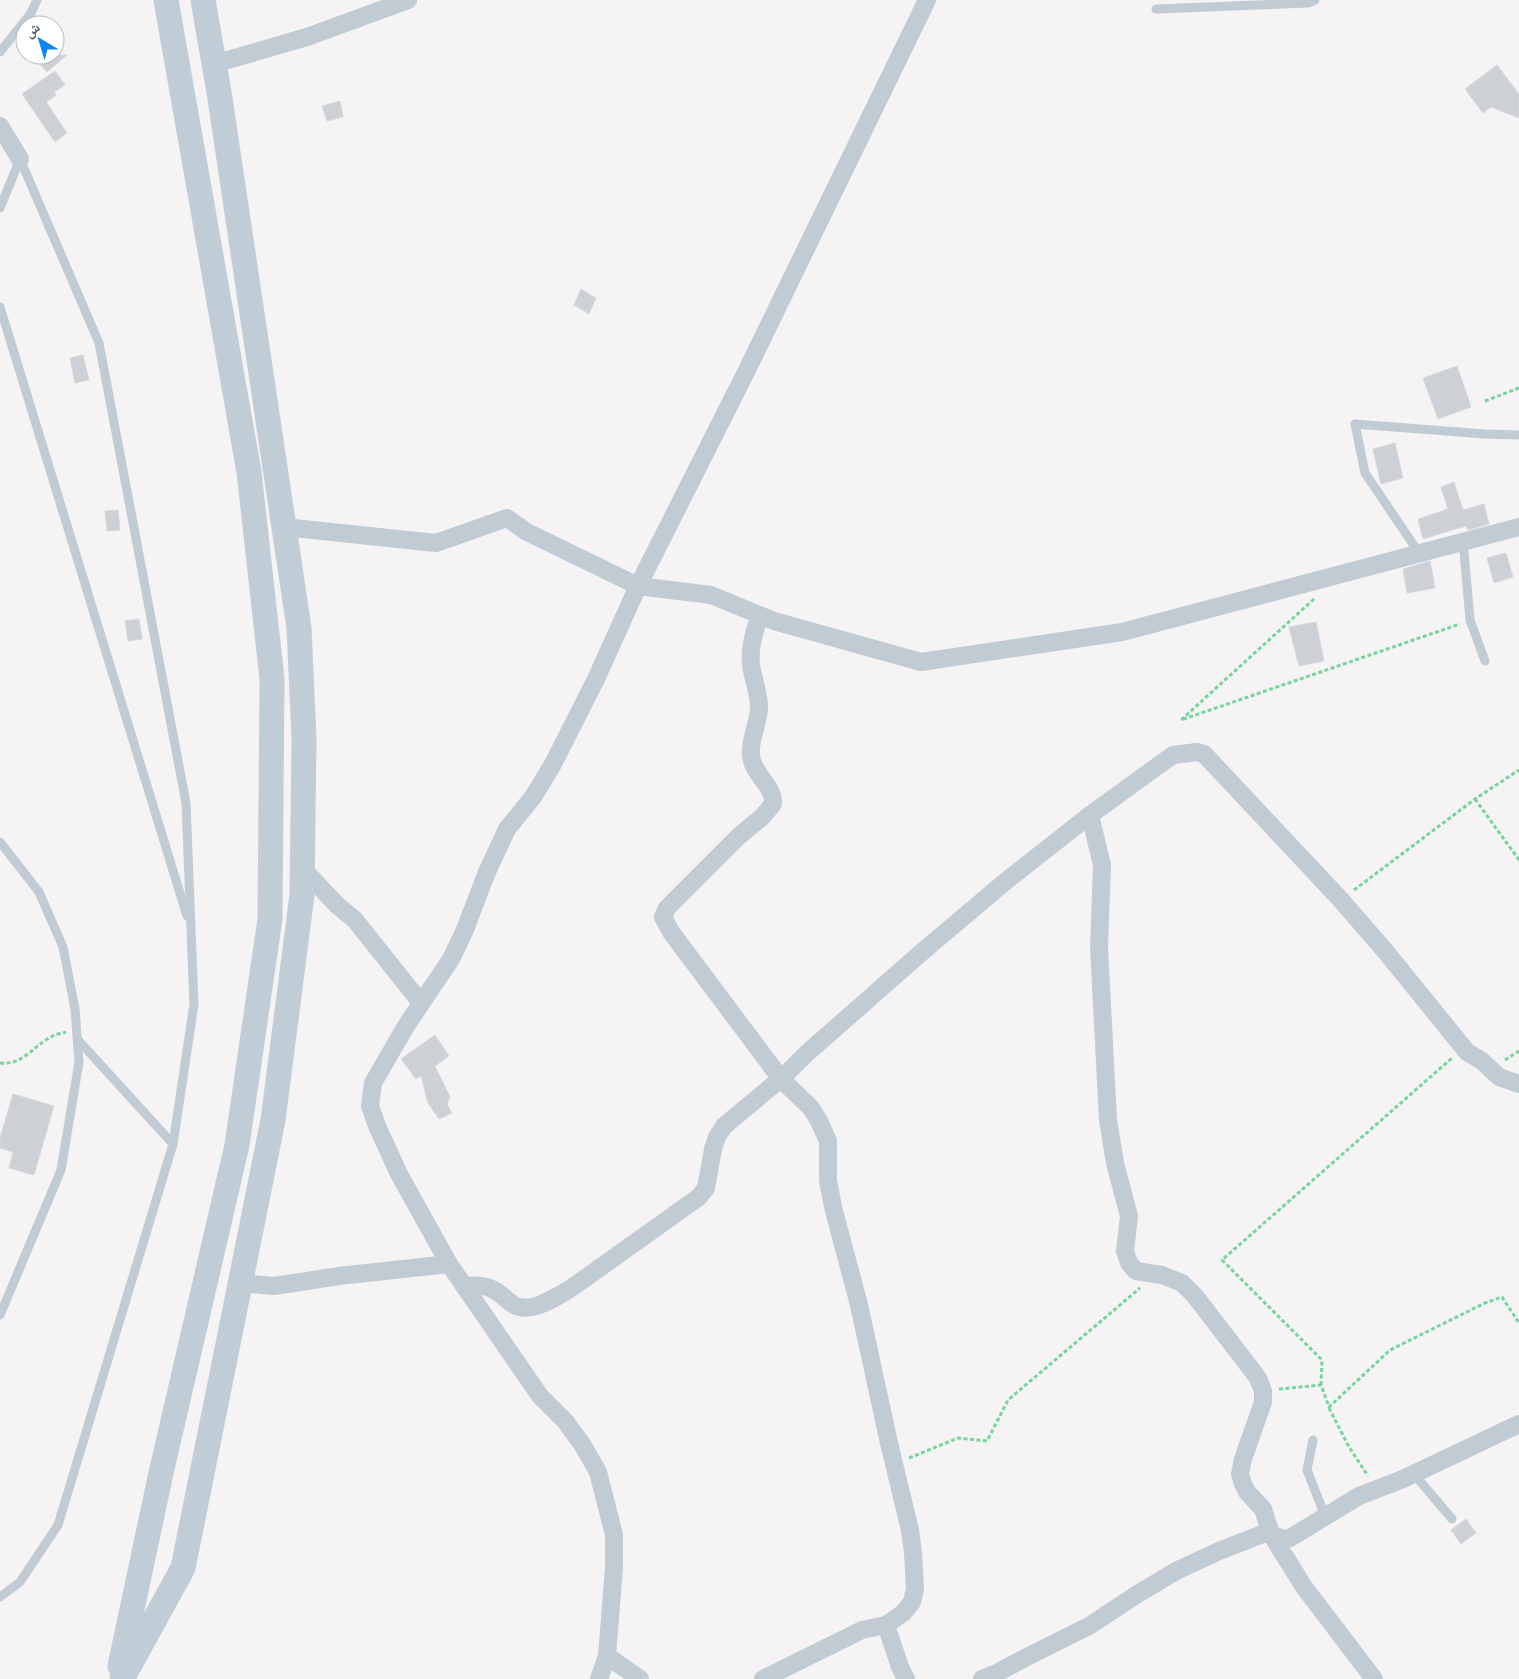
<svg xmlns="http://www.w3.org/2000/svg" width="1519" height="1679" font-family="Quicksand,'Noto Naskh Arabic',sans-serif">
  <style>
    .building { fill: #cdd0d5; stroke: #d7d9de }
    .lines { fill: none; stroke-linecap: round; stroke-linejoin: round }
    .path { stroke: #75d59d; stroke-width: 3; stroke-dasharray: 4 2.5; stroke-linecap: butt }
    .lane { stroke: #c0cbd3; stroke-width: 9 }
    .street { stroke: #c0cbd3; stroke-width: 18 }
    .secondary { stroke: #c0cdd7; stroke-width: 25 }
  </style>
  <rect width="100%" height="100%" fill="#f5f3f3"/>
  <g class="building">
    <path d="M 32,55 L 67,55 L 47,72 Z"/>
    <path d="M 1497,65 L 1519,94 L 1519,118 L 1491,107 L 1483,113 L 1465,89 Z"/>
    <path d="M 55,71 L 65,85 L 54,92 L 56,95 L 46,102 L 67,133 L 55,142 L 22,94 Z"/>
    <path d="M 340,101 L 343,117 L 327,121 L 322,106 Z"/>
    <path d="M 581,289 L 596,298 L 589,314 L 574,305 Z"/>
    <path d="M 83,355 L 89,380 L 75,383 L 70,358 Z"/>
    <path d="M 1457,366 L 1471,407 L 1438,419 L 1423,378 Z"/>
    <path d="M 1395,443 L 1403,478 L 1381,484 L 1373,449 Z"/>
    <path d="M 1454,482 L 1463,510 L 1484,504 L 1489,524 L 1468,530 L 1466,526 L 1423,539 L 1418,519 L 1448,509 L 1441,487 Z"/>
    <path d="M 118,510 L 120,530 L 107,531 L 105,511 Z"/>
    <path d="M 1506,553 L 1513,577 L 1494,583 L 1487,558 Z"/>
    <path d="M 1430,561 L 1435,588 L 1407,593 L 1403,569 Z"/>
    <path d="M 139,619 L 142,639 L 128,641 L 125,621 Z"/>
    <path d="M 1316,622 L 1324,661 L 1299,666 L 1289,627 Z"/>
    <path d="M 435,1035 L 449,1056 L 435,1066 L 450,1097 L 447,1104 L 452,1113 L 439,1119 L 428,1103 L 421,1076 L 416,1079 L 401,1059 Z"/>
    <path d="M 13,1094 L 54,1106 L 34,1175 L 9,1168 L 13,1152 L 0,1148 L 0,1138 Z"/>
    <path d="M 1466,1519 L 1476,1533 L 1461,1544 L 1451,1530 Z"/>
  </g>
  <g class="lines">
    <g class="path">
      <path d="M 1485,401 L 1519,388"/>
      <path d="M 1314,599 L 1181,720 L 1460,624"/>
      <path d="M 1475,799 L 1519,860"/>
      <path d="M 1354,890 L 1475,799 L 1519,770"/>
      <path d="M 1505,1060 L 1519,1051"/>
      <path d="M 0,1063 C 24,1066 35,1043 55,1035 C 58,1034 63,1033 66,1032"/>
      <path d="M 1321,1385 L 1322,1360 L 1222,1260 L 1452,1058"/>
      <path d="M 1279,1389 L 1321,1385 L 1329,1407 L 1390,1350 L 1485,1303 L 1502,1297 L 1519,1323"/>
      <path d="M 1329,1408 L 1349,1447 L 1368,1476"/>
      <path d="M 909,1458 L 958,1438 L 987,1441 L 1008,1400 L 1140,1288"/>
    </g>
    <g class="lane">
      <path d="M 1156,9 L 1308,3 L 1315,0"/>
      <path d="M 0,52 L 31,13 L 37,0"/>
      <path d="M 0,208 L 20,159"/>
      <path d="M 0,307 L 187,916"/>
      <path d="M 1463,541 L 1470,620 L 1485,661"/>
      <path d="M 1419,553 L 1365,473 L 1355,424 L 1485,434 L 1519,435"/>
      <path d="M 0,842 L 39,892 L 63,947 L 75,1009 L 79,1062 L 61,1170 L 0,1315"/>
      <path d="M 78,1040 L 173,1144"/>
      <path d="M 1313,1440 L 1307,1470 L 1325,1516"/>
      <path d="M 1414,1474 L 1452,1519"/>
      <path d="M 0,1597 L 20,1582 L 58,1525 L 173,1144 L 194,1004 L 186,803 L 99,343 L 20,159"/>
    </g>
    <g class="street">
      <path d="M 214,64 L 307,37 L 408,0"/>
      <path d="M 0,126 L 20,159"/>
      <path d="M 284,527 L 436,543 L 507,518 L 527,532 L 638,586 L 711,595 L 774,621 L 921,662 L 1122,632 L 1519,527"/>
      <path d="M 760,616 C 754,631 749,647 751,665 C 753,679 759,693 759,707 C 759,723 749,740 751,756 C 753,775 774,785 773,804 L 762,817 L 739,836 L 667,908 L 663,917 L 671,932 L 781,1079 L 811,1108 L 819,1121 L 828,1141 L 828,1181 L 833,1207 L 859,1305 L 889,1443 L 910,1530 L 913,1553 L 915,1589 L 912,1602 L 903,1613 L 886,1625"/>
      <path d="M 302,868 L 337,905 L 355,920 L 421,1003"/>
      <path d="M 449,1264 L 399,1174 L 377,1126 L 370,1106 L 373,1083 L 406,1026 L 451,959 L 464,932 L 487,872 L 507,829 L 533,797 L 553,764 L 596,679 L 638,586 L 745,374 L 927,0"/>
      <path d="M 241,1283 L 274,1286 L 339,1276 L 449,1264 L 540,1396 L 565,1421 L 582,1444 L 598,1472 L 614,1535 L 614,1567 L 607,1656 L 640,1679"/>
      <path d="M 464,1286 C 481,1284 493,1286 506,1299 C 510,1302 514,1306 519,1307 C 535,1311 556,1297 570,1289 L 699,1197 L 706,1188 L 713,1149 L 717,1137 L 724,1126 L 784,1076 L 806,1054 L 922,952 L 1006,881 L 1090,815"/>
      <path d="M 599,1679 L 607,1656"/>
      <path d="M 763,1679 L 862,1630 L 886,1625 L 900,1667 L 906,1679"/>
      <path d="M 982,1679 L 995,1674 L 1023,1659 L 1089,1626 L 1136,1595 L 1176,1571 L 1219,1551 L 1265,1533 L 1285,1539 L 1290,1538 L 1359,1496 L 1403,1479 L 1519,1424"/>
      <path d="M 1374,1679 L 1304,1587 L 1271,1534 L 1263,1509 L 1247,1492 L 1243,1484 L 1240,1474 L 1243,1459 L 1263,1402 L 1263,1391 L 1258,1378 L 1195,1296 L 1182,1283 L 1162,1275 L 1136,1271 L 1129,1263 L 1125,1251 L 1129,1216 L 1115,1163 L 1108,1120 L 1099,947 L 1102,865 L 1090,815 L 1173,755 L 1197,752 L 1204,754 L 1341,900 L 1386,952 L 1467,1052 L 1482,1061 L 1499,1077 L 1519,1084"/>
    </g>
    <g class="secondary">
      <path d="M 120,1666 L 161,1473 L 237,1145 L 270,919 L 272,679 L 249,472 L 166,0"/>
      <path d="M 122,1679 L 183,1568 L 273,1120 L 302,895 L 304,738 L 299,628 L 219,92 L 203,0"/>
    </g>
  </g>
  <g transform="translate(40 40) rotate(322)"><circle r="24" fill="#ffffff" stroke="#b6bcc0"/>
  <path d="M0-4L9 19L0 12L-9 19Z" fill="#0f86f3"/>
  <text y="-8" font-size="14" font-weight="bold" text-anchor="middle" fill="#495862">ش</text>
  </g>
</svg>
